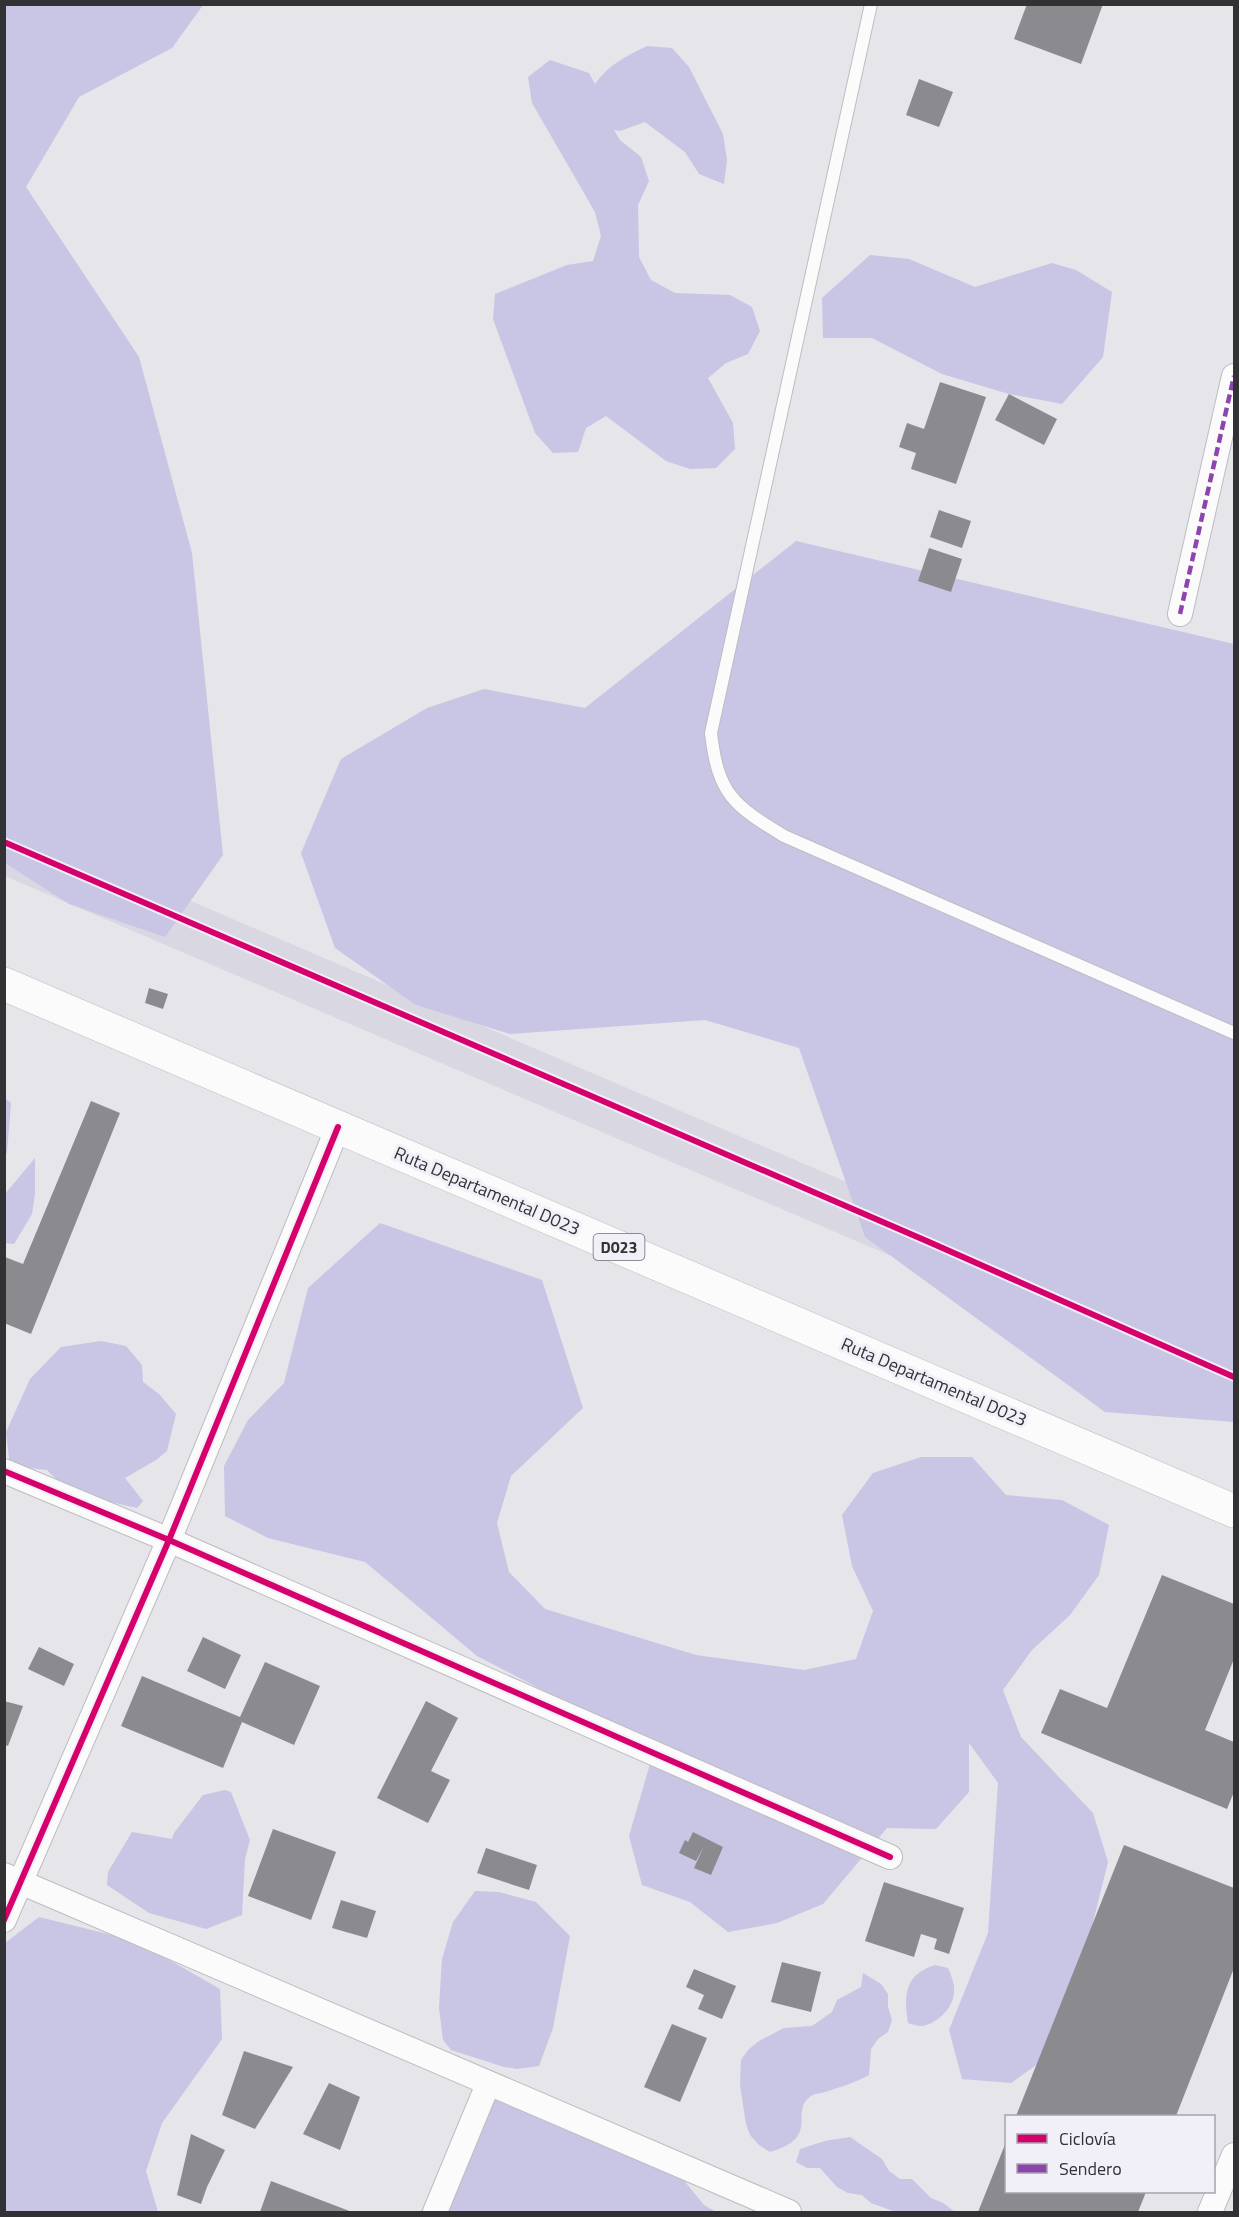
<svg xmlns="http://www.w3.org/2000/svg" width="1239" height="2217" font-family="'Titillium Web',sans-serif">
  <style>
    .built { fill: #d8d7e2 }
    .forest { fill: #c8c5e5 }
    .building { fill: #8b8b8f }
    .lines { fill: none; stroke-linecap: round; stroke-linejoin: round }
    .service-casing { stroke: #bdbdc1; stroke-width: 14 }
    .minor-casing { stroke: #bdbdc1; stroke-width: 26 }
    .primary-casing { stroke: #bdbdc1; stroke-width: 34 }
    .service { stroke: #fbfbfc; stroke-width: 12 }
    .minor { stroke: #fbfbfc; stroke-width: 24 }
    .primary { stroke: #fbfbfc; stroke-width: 33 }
    .quiet { stroke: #8e44ad; stroke-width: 4.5; stroke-dasharray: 9 4.5; stroke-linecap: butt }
    .cycleway-casing { stroke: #f1f0f9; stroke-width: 10 }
    .cycleway { stroke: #d6006c; stroke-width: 6 }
    .labels { text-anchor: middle; stroke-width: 6; stroke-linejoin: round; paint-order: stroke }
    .shield { fill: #f1f0f9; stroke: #6b6b70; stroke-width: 1.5 }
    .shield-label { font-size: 16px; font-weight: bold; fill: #323235 }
    .street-label { font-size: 18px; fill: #323235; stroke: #f1f0f9 }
  </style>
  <rect width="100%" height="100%" fill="#e5e5ea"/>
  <path class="built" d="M 4,821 L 1234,1348 L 1234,1403 L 5,876 Z"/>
  <g class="forest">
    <path d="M 4,5 L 203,5 L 172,48 L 79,97 L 26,187 L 139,357 L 192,553 L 223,855 L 165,937 L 69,904 L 5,863 Z"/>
    <path d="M 647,46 L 672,48 L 689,67 L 723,134 L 727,160 L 724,184 L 699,174 L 685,152 L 645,122 L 620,131 L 614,130 L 620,140 L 641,157 L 649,181 L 638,205 L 639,257 L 651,280 L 675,293 L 730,295 L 752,307 L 760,331 L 748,354 L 726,363 L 708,378 L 733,423 L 735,449 L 716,468 L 690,469 L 666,461 L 606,416 L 586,428 L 578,452 L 553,453 L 535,433 L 493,319 L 495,294 L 567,265 L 593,261 L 601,236 L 595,212 L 532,103 L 528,77 L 550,60 L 589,73 L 595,84 C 608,65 626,56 647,46 Z"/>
    <path d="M 870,255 L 909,259 L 975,287 L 1052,263 L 1076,270 L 1112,292 L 1103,357 L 1062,404 L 1009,394 L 942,374 L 872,338 L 823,338 L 822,298 Z"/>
    <path d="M 796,541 L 1234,644 L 1234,1422 L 1105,1412 L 865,1237 L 799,1048 L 705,1020 L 510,1034 L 416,1005 L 335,948 L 301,853 L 341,759 L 427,708 L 484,689 L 585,708 Z"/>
    <path d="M 5,1098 L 11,1103 L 7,1152 L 5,1156 Z"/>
    <path d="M 35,1158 L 35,1194 L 32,1214 L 14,1244 L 5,1243 L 5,1194 Z"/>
    <path d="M 380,1223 L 542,1280 L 583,1408 L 511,1476 L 497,1523 L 509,1572 L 545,1609 L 696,1655 L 804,1670 L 856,1659 L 873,1611 L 852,1566 L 842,1515 L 873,1473 L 921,1457 L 972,1457 L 1006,1495 L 1062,1500 L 1109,1525 L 1099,1575 L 1070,1615 L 1032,1650 L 1003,1690 L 1021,1737 L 1093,1813 L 1108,1862 L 1071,2010 L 1050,2055 L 1011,2083 L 962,2079 L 949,2030 L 988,1933 L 998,1783 L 969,1743 L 969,1792 L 936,1829 L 887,1828 L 823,1904 L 777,1923 L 728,1932 L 690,1902 L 642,1885 L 629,1836 L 657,1740 L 610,1725 L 477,1656 L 365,1562 L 268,1538 L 225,1516 L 224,1466 L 248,1420 L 284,1383 L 308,1288 Z"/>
    <path d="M 101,1341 L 126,1346 L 142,1365 L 143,1382 L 159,1394 L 176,1414 L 167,1451 L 156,1460 L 125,1478 L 143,1501 L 137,1508 L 70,1493 L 47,1470 L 10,1466 L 6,1432 L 30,1379 L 61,1347 Z"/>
    <path d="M 225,1790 L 231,1792 L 250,1840 L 245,1859 L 242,1915 L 206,1929 L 149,1913 L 107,1885 L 108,1872 L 132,1832 L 172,1839 L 174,1833 L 203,1795 Z"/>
    <path d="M 475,1891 L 499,1892 L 536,1902 L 570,1936 L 553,2028 L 539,2066 L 517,2069 L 504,2067 L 451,2050 L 443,2040 L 439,2008 L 442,1959 L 453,1922 Z"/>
    <path d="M 39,1917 L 136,1941 L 220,1989 L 222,2039 L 162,2123 L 146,2171 L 158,2212 L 5,2212 L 5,1943 Z"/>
    <path d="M 935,1965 L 948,1968 C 951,1975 955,1984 954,1992 C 954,2007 937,2024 922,2026 C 918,2026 912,2024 908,2023 C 904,1995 904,1975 935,1965 Z"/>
    <path d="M 863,1973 L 881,1984 L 888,1994 L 888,2007 L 892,2020 L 888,2032 L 878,2039 L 871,2049 L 869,2075 C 855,2083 840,2087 825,2092 C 821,2093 814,2094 811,2096 C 788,2112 822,2137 770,2152 L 759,2145 L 750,2135 L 746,2124 L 740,2085 L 741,2060 L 748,2050 L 759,2041 L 784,2028 L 812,2026 L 832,2012 L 837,2000 L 861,1987 Z"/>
    <path d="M 525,2090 L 672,2166 L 704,2205 L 716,2212 L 419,2212 L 434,2200 L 473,2104 Z"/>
    <path d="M 850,2137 L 882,2159 L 889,2171 L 900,2179 L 912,2179 L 931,2198 L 943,2203 L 955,2212 L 896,2212 L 871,2203 L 862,2195 L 848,2193 L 837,2187 L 820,2168 L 807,2168 L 796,2162 L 800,2149 L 825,2141 Z"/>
  </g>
  <g class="building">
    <path d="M 1027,4 L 1103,4 L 1081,64 L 1014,39 Z"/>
    <path d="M 919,79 L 953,92 L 939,127 L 906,115 Z"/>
    <path d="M 940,382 L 986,397 L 956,484 L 911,469 L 916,453 L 899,447 L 907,423 L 924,429 Z"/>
    <path d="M 1009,394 L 1057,419 L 1044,445 L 995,420 Z"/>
    <path d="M 939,510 L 971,521 L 962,548 L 930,537 Z"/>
    <path d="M 929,548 L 962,559 L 951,592 L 918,581 Z"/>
    <path d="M 149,988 L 168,994 L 163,1009 L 145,1003 Z"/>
    <path d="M 91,1101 L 120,1113 L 31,1334 L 4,1323 L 4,1259 L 5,1257 L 23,1264 Z"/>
    <path d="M 1162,1575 L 1234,1604 L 1234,1659 L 1205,1730 L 1234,1742 L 1234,1792 L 1227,1809 L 1041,1733 L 1060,1689 L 1107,1708 Z"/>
    <path d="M 203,1637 L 241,1655 L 225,1689 L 187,1671 Z"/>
    <path d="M 39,1647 L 74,1664 L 64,1686 L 28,1669 Z"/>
    <path d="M 265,1662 L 320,1686 L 294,1745 L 242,1722 L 223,1768 L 121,1726 L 142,1676 L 240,1717 Z"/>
    <path d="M 4,1701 L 23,1706 L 8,1746 L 4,1745 Z"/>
    <path d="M 426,1701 L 458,1718 L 431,1771 L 450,1780 L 428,1823 L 377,1798 Z"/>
    <path d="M 273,1829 L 336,1852 L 311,1920 L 248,1896 Z"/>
    <path d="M 693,1832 L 723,1847 L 711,1875 L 694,1868 L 704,1846 L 696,1861 L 679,1853 L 685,1840 L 688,1842 Z"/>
    <path d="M 1124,1845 L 1234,1888 L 1234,1968 L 1176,2116 L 1016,2116 Z"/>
    <path d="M 486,1848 L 537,1865 L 529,1890 L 477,1873 Z"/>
    <path d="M 884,1882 L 964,1908 L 949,1954 L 934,1949 L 937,1939 L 921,1934 L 914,1957 L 865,1941 Z"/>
    <path d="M 341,1900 L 376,1911 L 367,1938 L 332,1928 Z"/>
    <path d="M 782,1962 L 821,1972 L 811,2012 L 771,2002 Z"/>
    <path d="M 694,1969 L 736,1986 L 722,2019 L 698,2009 L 704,1995 L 686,1987 Z"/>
    <path d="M 672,2024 L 707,2038 L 680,2102 L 644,2087 Z"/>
    <path d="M 244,2051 L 293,2067 L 255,2129 L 222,2115 Z"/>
    <path d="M 329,2083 L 360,2097 L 340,2150 L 303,2134 Z"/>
    <path d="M 191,2134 L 225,2150 L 207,2187 L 201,2204 L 177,2195 Z"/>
    <path d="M 1006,2142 L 1006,2192 L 1146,2192 L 1138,2212 L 978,2212 Z"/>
    <path d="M 271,2181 L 352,2212 L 260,2212 Z"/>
  </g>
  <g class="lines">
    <defs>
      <path id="service" d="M 871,4 L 711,733 C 718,794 733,805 784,836 L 1234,1033"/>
      <g id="minor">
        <path d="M 1180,614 L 1234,376"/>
        <path d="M 4,1471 L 169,1540 L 890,1857"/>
        <path d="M 4,1875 L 789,2212"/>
        <path d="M 4,1920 L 169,1540 L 338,1127"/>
        <path d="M 435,2212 L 488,2084"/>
        <path d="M 1210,2212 L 1234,2155"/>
      </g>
      <path id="primary" d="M 4,984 L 1234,1511"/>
    </defs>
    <use href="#service" class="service-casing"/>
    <use href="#minor" class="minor-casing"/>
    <use href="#primary" class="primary-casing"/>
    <use href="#service" class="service"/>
    <use href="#minor" class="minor"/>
    <use href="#primary" class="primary"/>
    <path class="quiet" d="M 1180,614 L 1234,376"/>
    <defs>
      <g id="cycleway">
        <path d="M 4,842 L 929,1242 L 1234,1377"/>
        <path d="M 4,1471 L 169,1540 L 890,1857"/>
        <path d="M 4,1920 L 169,1540 L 338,1127"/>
      </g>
    </defs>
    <use href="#cycleway" class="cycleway-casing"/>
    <use href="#cycleway" class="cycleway"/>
  </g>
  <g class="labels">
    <rect class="shield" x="593.5" y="1234" width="51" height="26" rx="4.5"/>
    <g class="shield-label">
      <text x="619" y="1253">D023</text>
    </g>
    <g class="street-label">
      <text transform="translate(487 1191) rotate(23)" y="6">Ruta Departamental D023</text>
      <text transform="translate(934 1382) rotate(23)" y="6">Ruta Departamental D023</text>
    </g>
  </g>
  <rect width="1239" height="2217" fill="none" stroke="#323235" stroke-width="12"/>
  <rect x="1005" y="2115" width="210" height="78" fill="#f1f0f9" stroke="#a5a4ab" stroke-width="1.5"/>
  <rect x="1017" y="2134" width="30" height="9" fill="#d6006c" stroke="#a5a4ab" stroke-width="1.5"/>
  <text x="1059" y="2145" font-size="18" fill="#323235">Ciclovía</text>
  <rect x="1017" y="2164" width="30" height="9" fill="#8e44ad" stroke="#a5a4ab" stroke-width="1.5"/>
  <text x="1059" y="2175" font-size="18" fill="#323235">Sendero</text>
</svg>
